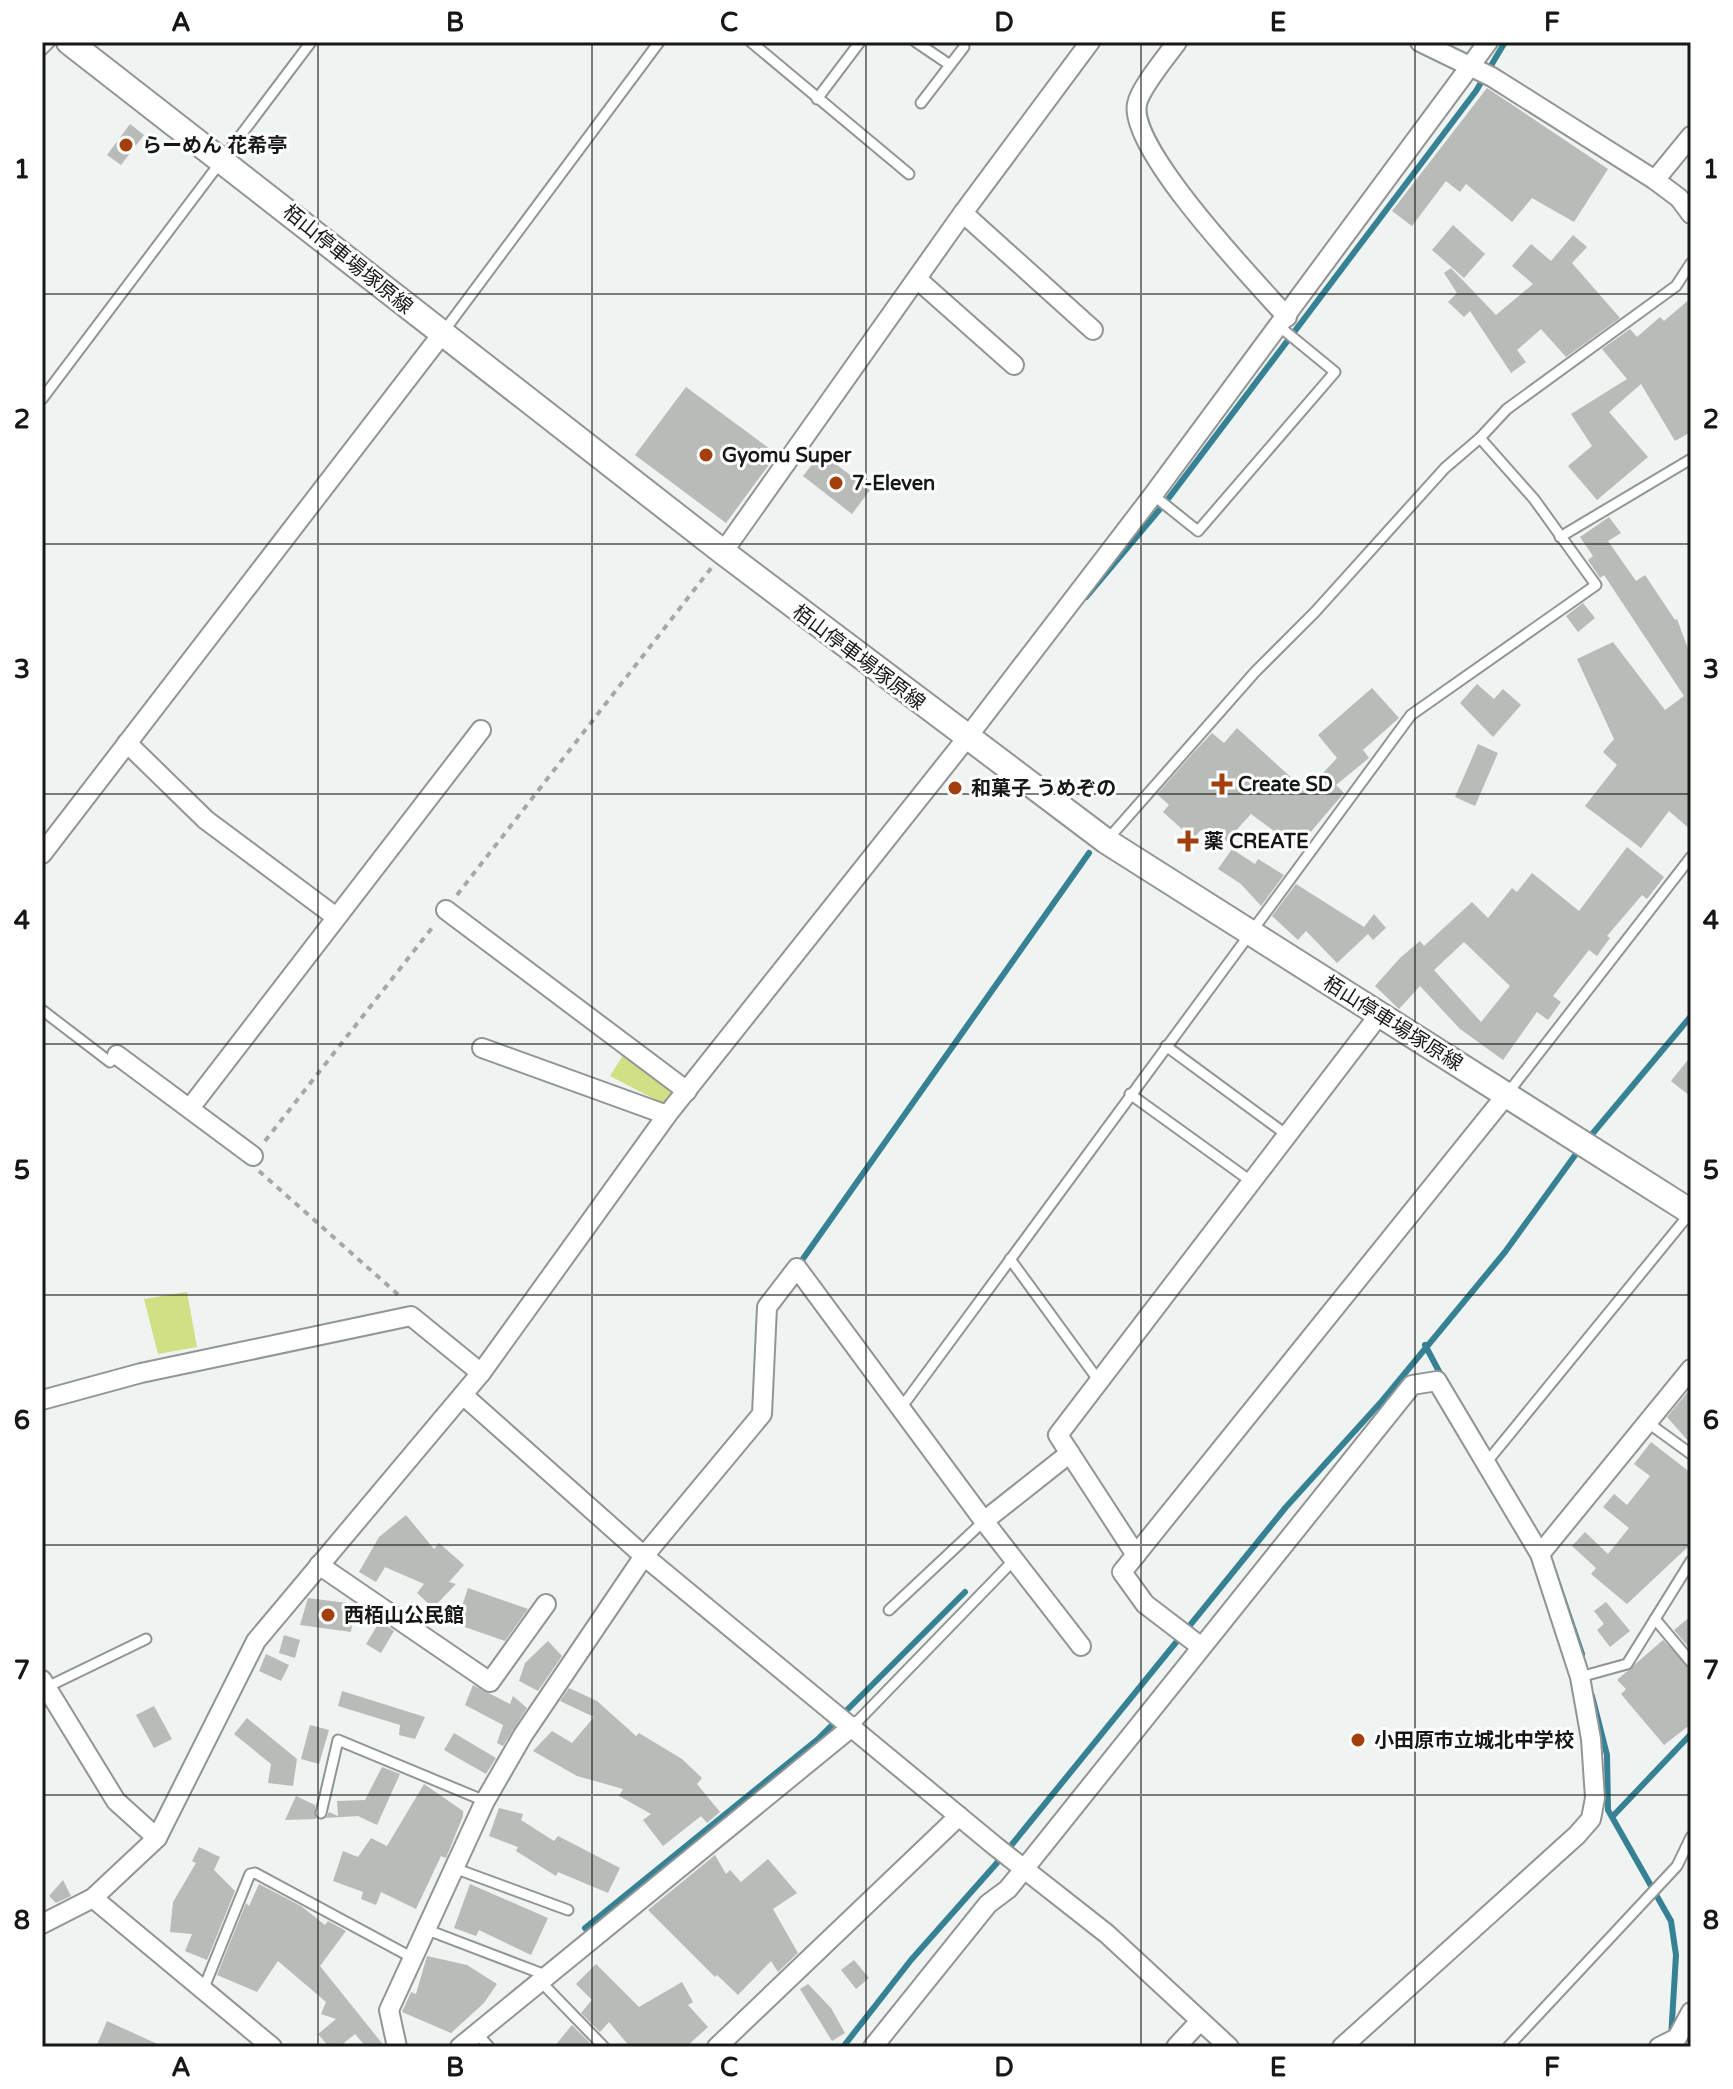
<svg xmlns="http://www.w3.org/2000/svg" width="1733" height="2089" font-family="'Varela Round','Noto Sans JP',sans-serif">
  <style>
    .green { fill: #d1e084 }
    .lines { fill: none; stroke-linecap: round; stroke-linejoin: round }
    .stream { stroke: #368294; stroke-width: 6 }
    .building { fill: #b8bbb8; fill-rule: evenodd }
    .service-casing { stroke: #919593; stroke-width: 13 }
    .minor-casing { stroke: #919593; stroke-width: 22 }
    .secondary-casing { stroke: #919593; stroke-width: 28 }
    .path { stroke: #a5a8a6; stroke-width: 4; stroke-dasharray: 6 6; stroke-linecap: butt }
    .service { stroke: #fff; stroke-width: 9 }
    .minor { stroke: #fff; stroke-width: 18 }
    .secondary { stroke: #fff; stroke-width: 24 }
    .grid { fill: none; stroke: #161817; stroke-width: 2; stroke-opacity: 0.55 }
    .poi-dot { fill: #a33f0c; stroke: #fff; stroke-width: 3 }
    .labels { text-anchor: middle; stroke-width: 6; stroke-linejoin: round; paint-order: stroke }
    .poi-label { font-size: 20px; font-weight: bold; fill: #161817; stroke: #fff; text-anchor: start }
    .street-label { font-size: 20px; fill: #161817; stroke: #fff }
    .neatline { fill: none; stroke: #161817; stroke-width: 3 }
    .grid-label { font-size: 26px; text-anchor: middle; font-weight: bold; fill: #161817 }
  </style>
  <rect width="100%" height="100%" fill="#eff3f1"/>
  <g class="green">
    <path d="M 625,1052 L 675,1090 L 664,1104 L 610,1076 Z"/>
    <path d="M 187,1292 L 197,1347 L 158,1354 L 144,1299 Z"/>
  </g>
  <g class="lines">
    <g class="stream">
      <path d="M 1086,597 L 1165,503 L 1476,91 L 1505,42"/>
      <path d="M 1588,1139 L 1691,1016"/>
      <path d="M 802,1266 L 800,1263 L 1089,853"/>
      <path d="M 1425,1345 L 1442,1377"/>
      <path d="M 1551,1563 L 1582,1654"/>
      <path d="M 1592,1696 L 1607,1755 L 1608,1810 L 1671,1921 L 1676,1955 L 1671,2038"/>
      <path d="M 1613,1816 L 1691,1734"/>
      <path d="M 585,1928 L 818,1739 L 965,1592"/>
      <path d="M 843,2047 L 911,1960 L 996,1864 L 1286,1507 L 1382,1401 L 1505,1252 L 1581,1147"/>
    </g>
  </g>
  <g class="building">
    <path d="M 1487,88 L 1608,169 L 1574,222 L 1532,198 L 1512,222 L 1466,184 L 1460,192 L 1446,181 L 1412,226 L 1392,211 Z"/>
    <path d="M 130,124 L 144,135 L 121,165 L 107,155 Z"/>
    <path d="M 1453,225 L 1485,254 L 1464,278 L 1432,250 Z"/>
    <path d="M 1573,235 L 1587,247 L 1572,263 L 1620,318 L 1566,357 L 1541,329 L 1517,350 L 1526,362 L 1511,373 L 1470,311 L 1464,317 L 1448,302 L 1457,293 L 1444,273 L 1451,268 L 1496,315 L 1533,284 L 1512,266 L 1531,244 L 1551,261 Z"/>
    <path d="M 1691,298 L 1691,432 L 1675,441 L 1641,384 L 1609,412 L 1648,457 L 1597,500 L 1568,466 L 1592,446 L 1571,414 L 1627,379 L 1602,349 L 1630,329 L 1637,337 L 1660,317 L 1664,321 Z"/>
    <path d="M 686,387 L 777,454 L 726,523 L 635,455 Z"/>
    <path d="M 821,453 L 870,490 L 852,514 L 803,476 Z"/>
    <path d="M 1609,517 L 1621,533 L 1608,541 L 1636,581 L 1645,575 L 1675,620 L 1677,619 L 1691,657 L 1691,830 L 1669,811 L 1641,848 L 1585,806 L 1617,765 L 1603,752 L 1614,739 L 1577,659 L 1613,642 L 1665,710 L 1684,696 L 1604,575 L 1600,578 L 1588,560 L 1593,556 L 1580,537 Z"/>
    <path d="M 1583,603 L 1595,618 L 1578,632 L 1566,616 Z"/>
    <path d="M 1477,684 L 1494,699 L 1503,689 L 1521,705 L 1493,737 L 1460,703 Z"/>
    <path d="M 1372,688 L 1399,718 L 1363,750 L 1369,758 L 1336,785 L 1344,793 L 1297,848 L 1251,814 L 1220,848 L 1201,830 L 1193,839 L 1163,812 L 1169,805 L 1157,794 L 1195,751 L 1212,733 L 1224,743 L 1237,728 L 1306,791 L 1337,758 L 1318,735 Z"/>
    <path d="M 1478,744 L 1498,753 L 1475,806 L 1455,797 Z"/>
    <path d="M 1627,847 L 1664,877 L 1647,899 L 1642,895 L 1607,936 L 1610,938 L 1597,956 L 1589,950 L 1553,996 L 1561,1002 L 1548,1020 L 1537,1012 L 1503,1060 L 1460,1029 L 1420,986 L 1399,1009 L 1375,986 L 1400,958 L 1420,941 L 1424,946 L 1472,902 L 1488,918 L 1512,888 L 1517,892 L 1532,873 L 1579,911 ZM 1464,942 L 1510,986 L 1481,1022 L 1434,970 Z"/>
    <path d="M 1232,849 L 1255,864 L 1258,859 L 1284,875 L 1261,906 L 1241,884 L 1218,869 Z"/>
    <path d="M 1296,884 L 1364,927 L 1374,914 L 1386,928 L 1373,940 L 1368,934 L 1337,963 L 1306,931 L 1298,940 L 1272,916 Z"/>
    <path d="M 1691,1056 L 1691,1097 L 1671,1081 Z"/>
    <path d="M 1691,1388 L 1691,1444 L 1667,1417 Z"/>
    <path d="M 1651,1442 L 1691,1473 L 1691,1544 L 1627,1604 L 1591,1574 L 1596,1568 L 1572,1546 L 1585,1532 L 1608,1554 L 1629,1528 L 1603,1507 L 1614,1494 L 1627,1505 L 1650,1476 L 1634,1464 Z"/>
    <path d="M 406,1515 L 434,1549 L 439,1543 L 464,1565 L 449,1582 L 456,1584 L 433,1608 L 417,1593 L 424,1584 L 385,1567 L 376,1582 L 359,1572 L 379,1537 Z"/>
    <path d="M 468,1588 L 528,1609 L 505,1641 L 456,1624 Z"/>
    <path d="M 308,1598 L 355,1604 L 351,1632 L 300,1625 Z"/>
    <path d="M 1606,1602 L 1630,1631 L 1610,1647 L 1597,1630 L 1604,1624 L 1594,1611 Z"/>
    <path d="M 1691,1616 L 1691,1650 L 1674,1630 Z"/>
    <path d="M 380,1621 L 394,1631 L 381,1653 L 366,1644 Z"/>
    <path d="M 284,1635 L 300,1640 L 295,1658 L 279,1653 Z"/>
    <path d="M 1663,1640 L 1691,1669 L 1691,1724 L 1664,1745 L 1621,1694 L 1626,1689 L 1617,1680 Z"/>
    <path d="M 548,1641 L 562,1656 L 538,1691 L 519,1681 L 525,1663 Z"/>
    <path d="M 266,1654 L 289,1665 L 281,1681 L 259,1671 Z"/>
    <path d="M 473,1685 L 510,1704 L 513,1696 L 527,1708 L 503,1746 L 497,1743 L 503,1725 L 465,1705 Z"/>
    <path d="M 569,1688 L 597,1701 L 636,1736 L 639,1733 L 682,1759 L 702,1778 L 697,1784 L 720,1812 L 707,1823 L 701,1816 L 663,1846 L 643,1820 L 651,1814 L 619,1796 L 623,1789 L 577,1776 L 533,1751 L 552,1731 L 572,1743 L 594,1717 L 560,1701 Z"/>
    <path d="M 342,1691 L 425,1717 L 415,1739 L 399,1735 L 400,1725 L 338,1706 Z"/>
    <path d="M 154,1706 L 172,1739 L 154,1748 L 136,1715 Z"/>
    <path d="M 247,1718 L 297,1759 L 293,1786 L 268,1783 L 271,1764 L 234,1734 Z"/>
    <path d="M 310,1725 L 329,1730 L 319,1764 L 301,1759 Z"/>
    <path d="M 454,1733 L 496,1758 L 486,1774 L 444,1750 Z"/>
    <path d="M 382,1767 L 400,1774 L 377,1825 L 358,1816 L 326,1818 L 329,1812 L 338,1816 L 337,1801 L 365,1800 Z"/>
    <path d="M 424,1784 L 463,1811 L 463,1816 L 446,1858 L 441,1856 L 416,1909 L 381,1892 L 376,1905 L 361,1899 L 363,1892 L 333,1881 L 343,1851 L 358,1857 L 371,1838 L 387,1846 Z"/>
    <path d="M 296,1796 L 315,1805 L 316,1819 L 285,1820 Z"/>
    <path d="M 499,1808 L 523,1814 L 521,1820 L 554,1841 L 558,1836 L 620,1868 L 608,1893 L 558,1872 L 556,1876 L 516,1851 L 518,1847 L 489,1836 Z"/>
    <path d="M 199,1847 L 220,1857 L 214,1870 L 235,1891 L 207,1960 L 185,1951 L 192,1934 L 170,1932 L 173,1902 L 196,1863 L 192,1861 Z"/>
    <path d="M 715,1855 L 726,1874 L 730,1870 L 741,1882 L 768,1859 L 797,1893 L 773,1909 L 798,1953 L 778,1972 L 771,1961 L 738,1995 L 717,1975 L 715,1977 L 648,1910 Z"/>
    <path d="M 63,1880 L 71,1896 L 56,1903 L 49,1896 Z"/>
    <path d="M 259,1884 L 301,1906 L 325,1925 L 328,1921 L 346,1931 L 320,1966 L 385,2047 L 366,2047 L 355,2034 L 339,2047 L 329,2047 L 318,2034 L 336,2019 L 321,2014 L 326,2002 L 278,1961 L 257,1992 L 217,1975 L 246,1903 L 249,1906 Z"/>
    <path d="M 470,1884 L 548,1918 L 531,1955 L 479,1930 L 476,1936 L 454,1928 Z"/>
    <path d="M 427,1956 L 467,1965 L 497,1984 L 484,2003 L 451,2033 L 402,2012 L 411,1992 L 416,1994 Z"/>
    <path d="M 854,1960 L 869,1978 L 856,1989 L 841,1970 Z"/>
    <path d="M 596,1964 L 639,2007 L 682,1982 L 693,2002 L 688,2005 L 708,2027 L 686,2047 L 630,2047 L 609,2022 L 600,2032 L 581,2013 L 592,2000 L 576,1984 Z"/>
    <path d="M 808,1984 L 831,2008 L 845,2033 L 832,2041 L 800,1989 Z"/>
    <path d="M 107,2021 L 164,2047 L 96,2047 Z"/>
    <path d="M 572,2025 L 591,2044 L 554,2047 Z"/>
  </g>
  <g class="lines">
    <defs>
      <g id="service">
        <path d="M 751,42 L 909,174"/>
        <path d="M 916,42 L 950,65"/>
        <path d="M 42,50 L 50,42"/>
        <path d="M 817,99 L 860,42"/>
        <path d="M 921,103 L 964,47"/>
        <path d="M 444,331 L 659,42"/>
        <path d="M 42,399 L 311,42"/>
        <path d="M 1480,438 L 1507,409 L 1676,286 L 1691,263"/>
        <path d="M 1153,495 L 1198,531 L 1335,372 L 1280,327"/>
        <path d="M 1560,537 L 1691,459"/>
        <path d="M 42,1010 L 110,1062 L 117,1055"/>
        <path d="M 1166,1046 L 1287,1135"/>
        <path d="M 1130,1094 L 1252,1182"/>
        <path d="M 1507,1094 L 1691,857"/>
        <path d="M 1010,1259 L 1099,1381"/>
        <path d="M 901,1408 L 1411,715 L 1596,585 L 1534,499 L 1480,438 L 1445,468 L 1315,612 L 1255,672 L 1108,839"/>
        <path d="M 1647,1422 L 1691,1454"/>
        <path d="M 1486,1463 L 1691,1212"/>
        <path d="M 889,1610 L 984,1521"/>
        <path d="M 1655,1619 L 1691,1662"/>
        <path d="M 1580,1677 L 1627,1664 L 1691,1561"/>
        <path d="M 45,1688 L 146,1639"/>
        <path d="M 853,1726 L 1013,1561"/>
        <path d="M 321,1813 L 338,1740 L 485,1801"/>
        <path d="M 454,1868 L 568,1910"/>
        <path d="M 425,1929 L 548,1976"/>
        <path d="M 541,1982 L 604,2047"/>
        <path d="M 203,1990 L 250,1874 L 255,1873 L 411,1957"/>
        <path d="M 477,2033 L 489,2047"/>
        <path d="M 1508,2047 L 1677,1866 L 1691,1837"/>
      </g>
      <g id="minor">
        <path d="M 1177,42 C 1167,56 1140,88 1137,104 C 1128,149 1255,281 1287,317"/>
        <path d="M 1420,42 L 1492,77 L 1655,180 L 1679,198 L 1691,214"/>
        <path d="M 1655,180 L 1691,136"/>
        <path d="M 963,213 L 1093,330"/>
        <path d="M 917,279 L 1014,365"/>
        <path d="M 723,552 L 963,213 L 1090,42"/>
        <path d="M 127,743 L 206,820 L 336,917"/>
        <path d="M 42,854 L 442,334"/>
        <path d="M 446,910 L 687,1091"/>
        <path d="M 482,1048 L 667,1115"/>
        <path d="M 117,1055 L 253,1156"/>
        <path d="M 190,1108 L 481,730"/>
        <path d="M 463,1395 L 644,1556 L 995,1846 L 1107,1934 L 1229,2047"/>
        <path d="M 42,1400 L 141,1373 L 411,1316 L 481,1373"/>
        <path d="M 1070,1453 L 984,1521 L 1081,1646"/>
        <path d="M 1540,1554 L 1691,1369"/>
        <path d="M 1136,1555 L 1058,1435 L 1379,1015"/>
        <path d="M 319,1565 L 490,1682 L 546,1604"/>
        <path d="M 1200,1646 L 1145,1604 L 1122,1572 L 1507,1094"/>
        <path d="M 42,1680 L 116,1801 L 157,1838"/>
        <path d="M 93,1898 L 272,2047"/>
        <path d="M 42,1924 L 93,1898 L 157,1838 L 256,1641 L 481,1373 L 667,1115 L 966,739 L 1153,495 L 1488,42"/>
        <path d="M 397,2047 L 389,2010 L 485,1801 L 523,1735 L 644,1556 L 762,1414 L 767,1307 L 797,1268 L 984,1521"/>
        <path d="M 460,2047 L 853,1726"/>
        <path d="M 717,2047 L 959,1816"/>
        <path d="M 873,2047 L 988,1904 L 1008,1889 L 1412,1385 L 1437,1381 L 1540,1554 L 1580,1677 L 1591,1739 L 1595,1798 L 1591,1819 L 1577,1835 L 1342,2047"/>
        <path d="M 1176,2047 L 1200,2021"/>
        <path d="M 1659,2047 L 1677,2038 L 1691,2012"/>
      </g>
      <path id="secondary" d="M 69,42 L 723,552 L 1106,841 L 1691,1212"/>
    </defs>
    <use href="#service" class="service-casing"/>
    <use href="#minor" class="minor-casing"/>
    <use href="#secondary" class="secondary-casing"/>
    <g class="path">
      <path d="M 457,895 L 712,567"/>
      <path d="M 265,1141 L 435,924"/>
      <path d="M 259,1171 L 402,1298"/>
    </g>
    <use href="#service" class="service"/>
    <use href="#minor" class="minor"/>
    <use href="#secondary" class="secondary"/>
  </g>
  <path class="grid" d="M 318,42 L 318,2047M 592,42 L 592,2047M 866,42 L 866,2047M 1141,42 L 1141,2047M 1415,42 L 1415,2047M 42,294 L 1691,294M 42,544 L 1691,544M 42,794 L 1691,794M 42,1044 L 1691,1044M 42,1295 L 1691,1295M 42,1545 L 1691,1545M 42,1795 L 1691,1795"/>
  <g class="poi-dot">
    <circle cx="126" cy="145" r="8"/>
    <circle cx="706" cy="455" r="8"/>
    <circle cx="836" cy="483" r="8"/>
    <path d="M1218 772h8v8h8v8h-8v8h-8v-8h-8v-8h8z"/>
    <circle cx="955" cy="788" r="8"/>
    <path d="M1184 829h8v8h8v8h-8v8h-8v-8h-8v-8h8z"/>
    <circle cx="328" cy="1615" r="8"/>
    <circle cx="1358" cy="1740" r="8"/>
  </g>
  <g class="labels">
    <g class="poi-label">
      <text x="142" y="152">らーめん 花希亭</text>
      <text x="722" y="462">Gyomu Super</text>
      <text x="852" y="490">7-Eleven</text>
      <text x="1238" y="791">Create SD</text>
      <text x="971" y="795">和菓子 うめぞの</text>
      <text x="1204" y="848">薬 CREATE</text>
      <text x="344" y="1622">西栢山公民館</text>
      <text x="1374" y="1747">小田原市立城北中学校</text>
    </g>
    <g class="street-label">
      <text transform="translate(348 259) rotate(39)" y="7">栢山停車場塚原線</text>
      <text transform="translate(859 657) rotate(37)" y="7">栢山停車場塚原線</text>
      <text transform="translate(1393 1023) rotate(32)" y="7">栢山停車場塚原線</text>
    </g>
  </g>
  <rect width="1733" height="2089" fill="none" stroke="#ffffff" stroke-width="88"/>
  <rect x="44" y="44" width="1645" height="2001" class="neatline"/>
  <g class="grid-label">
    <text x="181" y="31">A</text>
    <text x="455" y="31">B</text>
    <text x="729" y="31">C</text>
    <text x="1004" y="31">D</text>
    <text x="1278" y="31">E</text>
    <text x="1552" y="31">F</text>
    <text x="22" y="178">1</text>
    <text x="1711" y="178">1</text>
    <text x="22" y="428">2</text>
    <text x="1711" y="428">2</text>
    <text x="22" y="678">3</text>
    <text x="1711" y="678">3</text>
    <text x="22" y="929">4</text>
    <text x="1711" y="929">4</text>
    <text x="22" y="1179">5</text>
    <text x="1711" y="1179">5</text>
    <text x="22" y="1429">6</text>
    <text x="1711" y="1429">6</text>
    <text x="22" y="1679">7</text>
    <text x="1711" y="1679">7</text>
    <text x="22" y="1929">8</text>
    <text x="1711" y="1929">8</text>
    <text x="181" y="2076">A</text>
    <text x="455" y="2076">B</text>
    <text x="729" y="2076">C</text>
    <text x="1004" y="2076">D</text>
    <text x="1278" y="2076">E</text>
    <text x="1552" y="2076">F</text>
  </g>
</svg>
